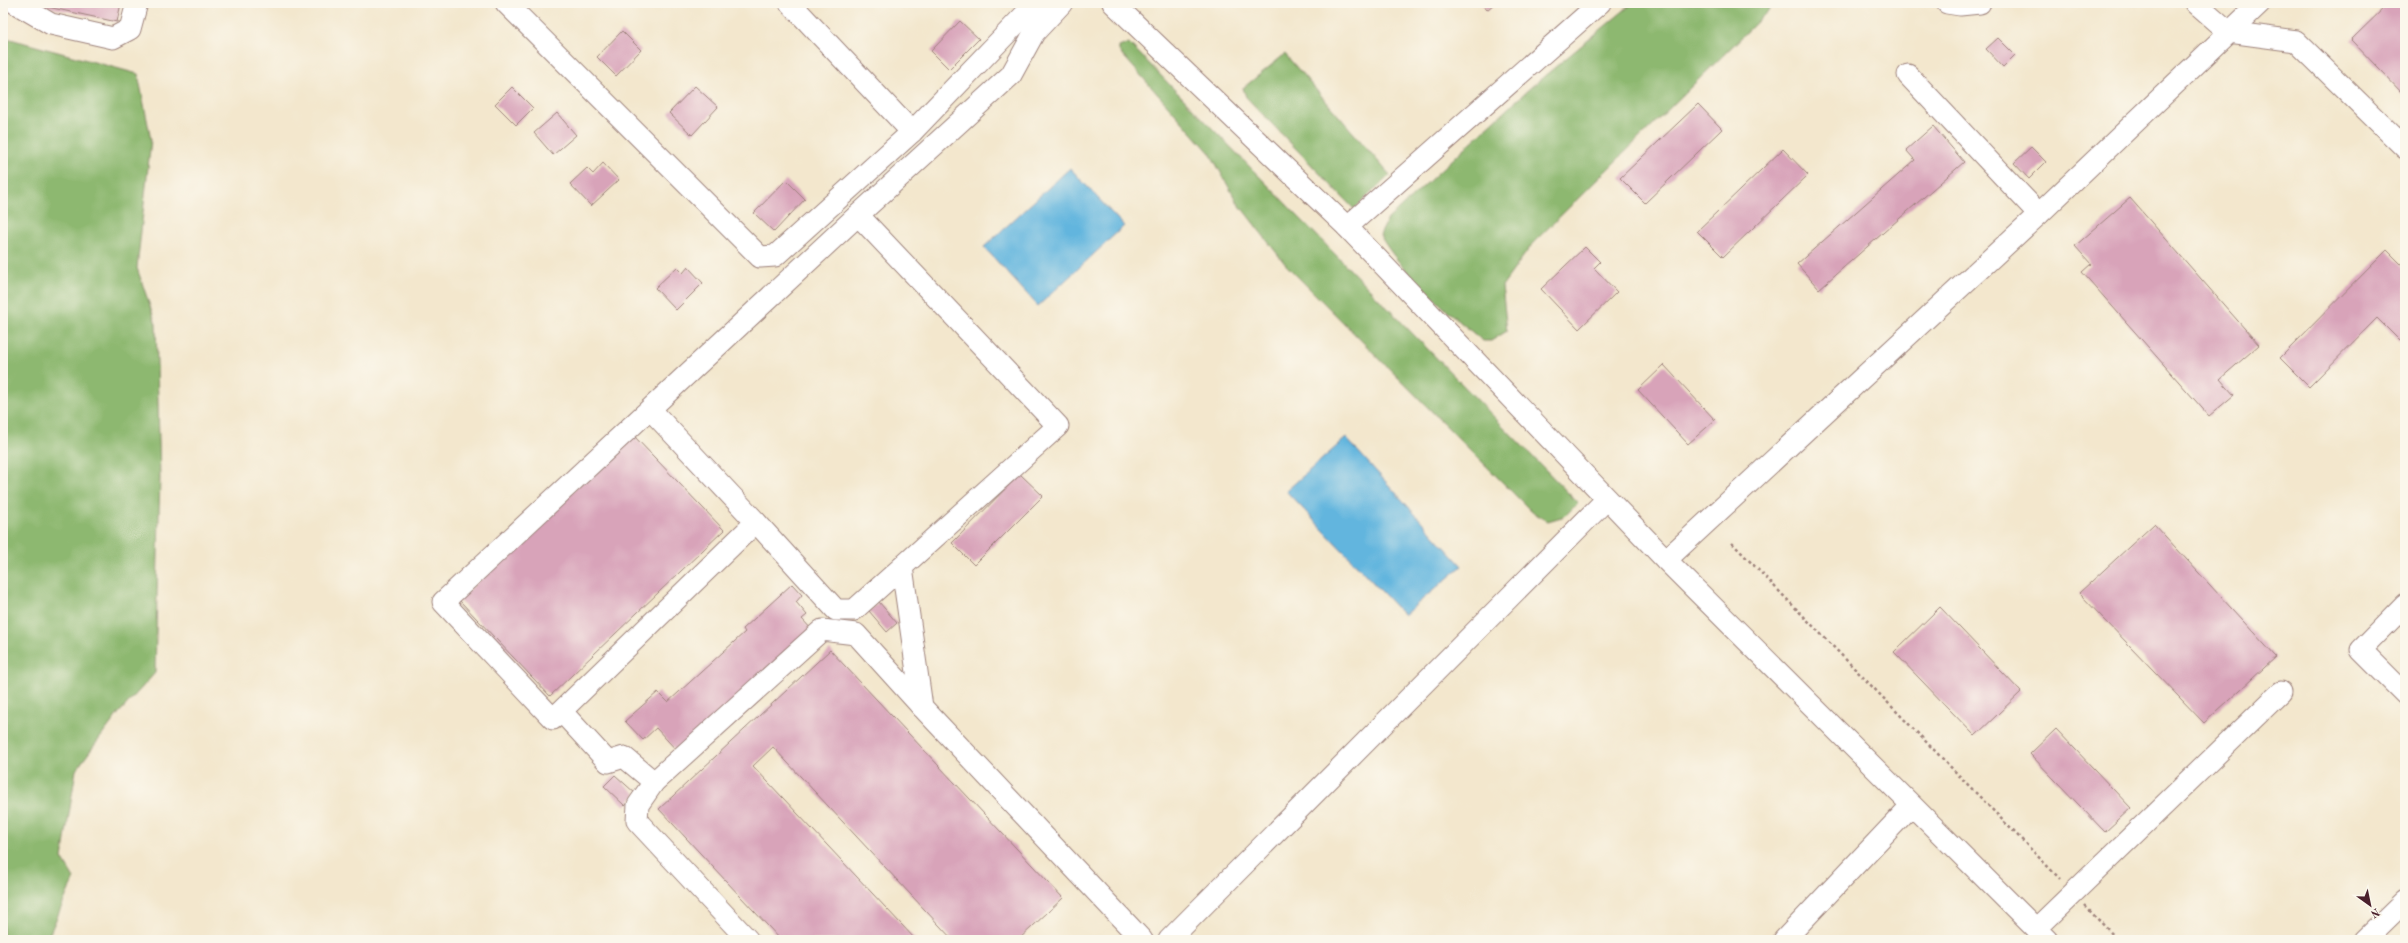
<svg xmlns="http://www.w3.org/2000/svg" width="2408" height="943" font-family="'Old Standard TT',serif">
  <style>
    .forest { fill: #8db870; stroke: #6c6c4e }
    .water { fill: #62b5de; stroke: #566a84 }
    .building { fill: #d8a3b9 }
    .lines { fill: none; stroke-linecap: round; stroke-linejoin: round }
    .minor-casing { stroke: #9e837c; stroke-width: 23 }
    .path { stroke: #9e837c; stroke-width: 2.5; stroke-dasharray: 3 3; stroke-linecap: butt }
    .minor { stroke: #fff; stroke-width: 21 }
  </style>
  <rect width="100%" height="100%" fill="#fbf7ec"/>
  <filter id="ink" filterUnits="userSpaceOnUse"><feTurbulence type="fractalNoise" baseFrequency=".025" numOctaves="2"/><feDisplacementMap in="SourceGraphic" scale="8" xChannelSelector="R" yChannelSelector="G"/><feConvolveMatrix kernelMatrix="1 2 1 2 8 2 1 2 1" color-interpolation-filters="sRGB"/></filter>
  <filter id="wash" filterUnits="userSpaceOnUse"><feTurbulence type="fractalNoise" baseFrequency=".012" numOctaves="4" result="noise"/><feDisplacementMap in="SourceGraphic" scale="16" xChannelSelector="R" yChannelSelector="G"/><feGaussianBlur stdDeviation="0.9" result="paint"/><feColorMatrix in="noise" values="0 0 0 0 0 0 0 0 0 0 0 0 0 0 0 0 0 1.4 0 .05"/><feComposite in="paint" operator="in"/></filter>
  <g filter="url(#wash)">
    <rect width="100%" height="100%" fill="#f3e7cd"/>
    <g class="forest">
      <path d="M 1633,3 L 1773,3 L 1769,10 L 1533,243 L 1502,286 L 1507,331 L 1491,341 L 1483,341 C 1451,315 1399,270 1380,235 L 1388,219 L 1531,87 Z"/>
      <path d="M 3,37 L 138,74 L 151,140 L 137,268 L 156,324 L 160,477 L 155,673 L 118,714 L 76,770 L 62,858 L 74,878 L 47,940 L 3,940 Z"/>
      <path d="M 1129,43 L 1578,503 L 1565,516 L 1548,521 L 1532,512 L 1286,265 L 1237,202 L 1210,153 L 1119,51 L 1119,47 Z"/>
      <path d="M 1285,54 L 1390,175 L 1354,209 L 1246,97 L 1243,88 Z"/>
    </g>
    <g class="water">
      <path d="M 1070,168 L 1124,226 L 1038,306 L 984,247 Z"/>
      <path d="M 1346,438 L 1462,566 L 1404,615 L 1286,491 Z"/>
    </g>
    <g id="blocks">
      <g class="building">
        <path d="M 44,3 L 121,3 L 117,22 L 43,6 Z"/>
        <path d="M 1481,3 L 1495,3 L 1487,10 Z"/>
        <path d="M 2389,3 L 2405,3 L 2405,96 L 2351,40 Z"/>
        <path d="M 960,21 L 979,39 L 949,69 L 931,51 Z"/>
        <path d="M 622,31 L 641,50 L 616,76 L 597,57 Z"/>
        <path d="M 1998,38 L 2015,55 L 2003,67 L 1986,49 Z"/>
        <path d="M 695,86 L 718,107 L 692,135 L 669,113 Z"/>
        <path d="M 512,87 L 533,108 L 516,125 L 495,104 Z"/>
        <path d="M 1698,104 L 1722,129 L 1645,203 L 1620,178 Z"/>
        <path d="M 557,113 L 576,135 L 553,155 L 534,133 Z"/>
        <path d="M 1933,126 L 1964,162 L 1819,289 L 1797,264 L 1915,160 L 1906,150 Z"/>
        <path d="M 2031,147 L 2046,162 L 2029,179 L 2014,163 Z"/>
        <path d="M 1783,149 L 1808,175 L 1723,257 L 1697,231 Z"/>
        <path d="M 603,163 L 619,180 L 591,206 L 570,184 L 587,168 L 593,174 Z"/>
        <path d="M 786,180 L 805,199 L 774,232 L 754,213 Z"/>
        <path d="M 2130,198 L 2259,345 L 2220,379 L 2234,395 L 2209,416 L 2082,272 L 2091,264 L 2075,246 Z"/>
        <path d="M 1585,247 L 1600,262 L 1594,268 L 1617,292 L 1579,329 L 1541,289 Z"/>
        <path d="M 2387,250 L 2405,268 L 2405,336 L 2400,341 L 2377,318 L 2309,387 L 2280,358 Z"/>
        <path d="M 677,267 L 683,273 L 688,267 L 703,283 L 676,310 L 655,288 Z"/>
        <path d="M 1664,365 L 1715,420 L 1688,444 L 1638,390 Z"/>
        <path d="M 632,434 L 724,530 L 550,696 L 459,600 Z"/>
        <path d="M 1020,474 L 1043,496 L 974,565 L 952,543 Z"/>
        <path d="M 2154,524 L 2276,657 L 2204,723 L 2079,593 Z"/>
        <path d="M 792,584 L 802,595 L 796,602 L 807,615 L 802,619 L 813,631 L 679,753 L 656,728 L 643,740 L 625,721 L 658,692 L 668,702 L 745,632 L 743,629 Z"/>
        <path d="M 879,602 L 897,623 L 887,632 L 869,611 Z"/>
        <path d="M 1940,607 L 2021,692 L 1975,736 L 1894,652 Z"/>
        <path d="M 830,650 L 1063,898 L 1018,940 L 953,940 L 773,747 L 753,766 L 916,940 L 781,940 L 659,809 Z"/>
        <path d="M 2056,729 L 2131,808 L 2105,832 L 2030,754 Z"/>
        <path d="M 615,775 L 636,794 L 625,806 L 604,786 Z"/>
      </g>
    </g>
  </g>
  <g filter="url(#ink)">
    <use href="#blocks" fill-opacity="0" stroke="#9e837c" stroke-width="1"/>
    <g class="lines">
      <defs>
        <g id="minor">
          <path d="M 15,3 L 51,24 L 113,38 L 130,29 L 137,3"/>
          <path d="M 506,3 L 760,257 L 775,256 L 912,132 L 1036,3"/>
          <path d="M 790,3 L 912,132"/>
          <path d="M 1113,3 L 1347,227 L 1666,560 L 2047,940"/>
          <path d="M 1947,3 L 1960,5 L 1980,3"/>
          <path d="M 2196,3 L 2229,32 L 2296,41 L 2405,148"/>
          <path d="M 1908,75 L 2039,214"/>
          <path d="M 858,215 L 1011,75 L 1034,33 L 1062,3"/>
          <path d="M 1347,227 L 1600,3"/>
          <path d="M 650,409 L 756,522 L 553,719 L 443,602 L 858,215 L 1058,426 L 902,567 L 922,707"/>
          <path d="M 756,522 L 836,610 L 854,610 L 902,567"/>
          <path d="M 1666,560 L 2039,214 L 2260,3"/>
          <path d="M 2405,605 L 2361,650 L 2405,694"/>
          <path d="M 562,712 L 608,762 L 624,757 L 654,782"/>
          <path d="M 2036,929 L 2281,692"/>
          <path d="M 748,940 L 637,821 L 638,805 L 654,782 L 822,630 L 856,634 L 922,707 L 1142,940"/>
          <path d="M 1169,940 L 1607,499"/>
          <path d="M 1784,940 L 1911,806"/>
          <path d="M 2365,940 L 2405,901"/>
        </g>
      </defs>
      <use href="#minor" class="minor-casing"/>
      <g class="path">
        <path d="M 1732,543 L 2060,879"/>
        <path d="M 2085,906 L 2118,940"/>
      </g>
      <use href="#minor" class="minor"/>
    </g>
  </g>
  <rect width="2408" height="943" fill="none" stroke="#fbf7ec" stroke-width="16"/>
  <g transform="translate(2370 905) rotate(147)" stroke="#fbf7ec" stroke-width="3" paint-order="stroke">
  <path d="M0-3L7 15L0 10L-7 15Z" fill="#4a1f2b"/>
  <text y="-6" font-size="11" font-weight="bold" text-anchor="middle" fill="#4a1f2b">N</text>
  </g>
</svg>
